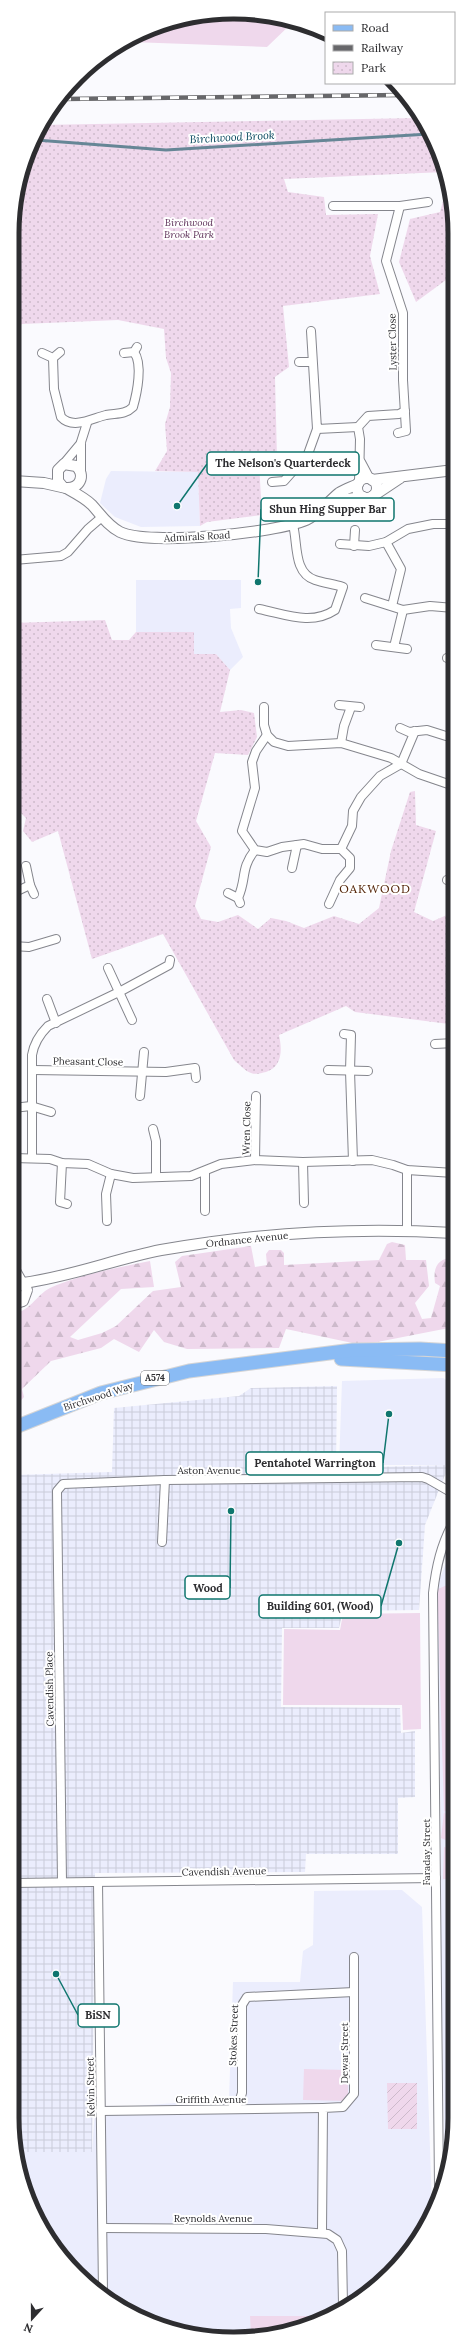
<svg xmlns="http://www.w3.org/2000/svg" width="467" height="2351" font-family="Lora,serif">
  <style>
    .built { fill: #ebedfd }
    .industrial { fill: url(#industrial-grid) }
    .grass { fill: #efd8ec }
    .forest { fill: url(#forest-firs) }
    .park { fill: url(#park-dots) }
    .garden { fill: url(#garden-furrows) }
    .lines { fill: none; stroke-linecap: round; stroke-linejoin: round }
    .stream { stroke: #668696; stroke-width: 3 }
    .minor-casing { stroke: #85868d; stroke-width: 10 }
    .tertiary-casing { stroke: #85868d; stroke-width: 12 }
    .primary-casing { stroke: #d5d5d6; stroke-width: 15 }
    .minor { stroke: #fff; stroke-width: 8 }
    .tertiary { stroke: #fff; stroke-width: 10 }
    .primary { stroke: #8abbf4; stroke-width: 13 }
    .rail-casing { stroke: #67676a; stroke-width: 4.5 }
    .rail { stroke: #fff; stroke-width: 3; stroke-dasharray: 9; stroke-linecap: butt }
    .labels { text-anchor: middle; stroke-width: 4; stroke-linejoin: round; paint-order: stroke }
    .shield { fill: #fff; stroke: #6c6c6e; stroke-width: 1 }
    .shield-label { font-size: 9px; font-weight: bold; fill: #2d2d30 }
    .park-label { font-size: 10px; font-style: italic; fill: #5f325a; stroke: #fff }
    .street-label { font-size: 10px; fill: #2d2d30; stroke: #fff }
    .water-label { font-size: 11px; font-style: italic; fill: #06465d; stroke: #fff }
    .quarter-label { font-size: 12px; letter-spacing: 1px; fill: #542509; stroke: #fff }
    .rim { fill: none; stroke: #2d2d30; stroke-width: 5 }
    .leader { fill: none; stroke: #0f766e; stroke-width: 1.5 }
    .callout-dot { fill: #0f766e; stroke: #fff; stroke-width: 1.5 }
    .callout { fill: #fff; stroke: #0f766e; stroke-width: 1.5 }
    .callout-label { font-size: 11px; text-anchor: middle; font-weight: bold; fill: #2d2d30 }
  </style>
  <defs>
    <pattern id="industrial-grid" width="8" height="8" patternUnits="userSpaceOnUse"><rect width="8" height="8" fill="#ebedfd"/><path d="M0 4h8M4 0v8" fill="none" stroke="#caccd9"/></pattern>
    <pattern id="forest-firs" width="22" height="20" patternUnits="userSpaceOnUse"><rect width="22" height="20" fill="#efd8ec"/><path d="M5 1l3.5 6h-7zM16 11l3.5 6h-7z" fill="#cdbacb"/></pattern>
    <pattern id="park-dots" width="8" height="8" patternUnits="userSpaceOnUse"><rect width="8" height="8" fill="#efd8ec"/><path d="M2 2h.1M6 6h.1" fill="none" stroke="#cdbacb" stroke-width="1.8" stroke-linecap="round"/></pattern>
    <pattern id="garden-furrows" width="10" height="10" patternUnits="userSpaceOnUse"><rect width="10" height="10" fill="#efd8ec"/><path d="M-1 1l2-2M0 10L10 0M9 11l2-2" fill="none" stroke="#cdbacb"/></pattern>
  </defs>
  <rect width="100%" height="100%" fill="#fafafe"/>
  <g class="built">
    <path d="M 111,471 L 198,472 L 200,526 L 141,527 L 115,517 L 100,503 L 106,479 Z"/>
    <path d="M 136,580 L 241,580 L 241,608 L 230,609 L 231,628 L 243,657 L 230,670 L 216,654 L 194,654 L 194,632 L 136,632 Z"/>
    <path d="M 443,1378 L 454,1384 L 454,1465 L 339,1465 L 342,1381 Z"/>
    <path d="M 454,1542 L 453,2146 L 445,2170 L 441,1968 L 441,1819 L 435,1618 L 436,1589 Z"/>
    <path d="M 402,1890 L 422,1907 L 432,2209 L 425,2228 L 379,2284 L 304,2327 L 219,2339 L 149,2322 L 77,2274 L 29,2202 L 19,2152 L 92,2152 L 95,2109 L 229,2099 L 233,1982 L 300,1982 L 303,1951 L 313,1945 L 314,1891 Z"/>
  </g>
  <path class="industrial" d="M 337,1386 L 336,1468 L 449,1465 L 425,1525 L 419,1610 L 343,1611 L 339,1628 L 282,1628 L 281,1707 L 400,1708 L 401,1733 L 415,1731 L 415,1797 L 398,1798 L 398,1854 L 306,1854 L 305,1872 L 95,1873 L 92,2152 L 19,2152 L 12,2117 L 13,1475 L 112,1472 L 114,1408 L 239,1396 L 251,1388 Z"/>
  <g class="grass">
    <path d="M 262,14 L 292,23 L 267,47 L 131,42 L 176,20 Z"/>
    <path d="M 454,1582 L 453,1804 L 444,1812 L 453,1821 L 452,1843 L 441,1838 L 444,1812 L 438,1612 L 438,1589 Z"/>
    <path d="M 420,1613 L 421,1729 L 403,1730 L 402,1705 L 283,1705 L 284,1629 L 340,1630 L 343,1614 Z"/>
    <path d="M 444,1847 L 449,1848 L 448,1851 L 453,1855 L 451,1863 L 453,1864 L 453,1879 L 443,1879 Z"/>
    <path d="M 304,2069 L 348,2070 L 348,2101 L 303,2100 Z"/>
    <path d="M 250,2316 L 324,2316 L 304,2327 L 251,2334 Z"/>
  </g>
  <path class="forest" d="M 392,1242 L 405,1245 L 406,1260 L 426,1260 L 429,1286 L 415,1303 L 422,1319 L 431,1318 L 440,1286 L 435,1283 C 433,1267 437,1259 454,1257 L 454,1327 L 362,1345 L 286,1329 L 279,1348 L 187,1349 L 164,1342 L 154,1330 L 139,1352 L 114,1339 L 101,1348 L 51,1361 L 22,1389 L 24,1397 L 18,1404 L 13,1404 L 13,1313 C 29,1313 36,1295 50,1288 C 81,1274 117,1268 150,1261 L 154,1287 L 121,1289 L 70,1337 L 78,1340 L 102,1333 L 116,1326 L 153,1291 L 181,1287 L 175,1262 L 182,1256 L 251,1246 L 255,1267 L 267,1265 L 266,1254 L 269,1250 L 281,1250 L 284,1253 L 284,1265 L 379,1260 L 387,1244 Z"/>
  <g class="park">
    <path d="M 418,118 L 438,149 L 444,172 L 284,179 L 288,192 L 324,197 L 326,215 L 378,214 L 370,256 L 380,294 L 283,306 L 289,367 L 275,377 L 277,459 L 259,463 L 262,515 L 207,522 L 200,526 L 198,472 L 155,471 L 167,451 L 165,424 L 170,407 L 171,373 L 166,358 L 164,329 L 118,320 L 22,324 L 14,329 L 14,205 L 41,125 Z"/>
    <path d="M 447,186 L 455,219 L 454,274 L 416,302 L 399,262 L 410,219 L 440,212 Z"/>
    <path d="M 105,620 L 112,640 L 129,640 L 136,632 L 194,632 L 194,654 L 216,654 L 230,670 L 220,712 L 241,710 L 254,713 L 257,737 L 248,755 L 215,753 L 196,821 L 211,847 L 195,906 L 201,919 L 218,922 L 238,915 L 258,929 L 271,918 L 286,921 L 304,928 L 334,916 L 359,924 L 379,908 L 391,851 L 410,792 L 415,791 L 416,825 L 436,831 L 414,912 L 433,921 L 454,912 L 454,980 L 447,982 L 449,1024 L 355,1012 L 346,1006 L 279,1035 C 282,1049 283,1066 266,1072 C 261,1073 256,1075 251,1073 C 245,1071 239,1064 234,1060 L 163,934 L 92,959 L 58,831 L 32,842 L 23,831 L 26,818 L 13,805 L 13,623 Z"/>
  </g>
  <path class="garden" d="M 387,2083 L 417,2083 L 417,2129 L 388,2129 Z"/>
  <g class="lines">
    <path class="stream" d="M 36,140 L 166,150 L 429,134"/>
    <defs>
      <g id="minor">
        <path d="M 333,206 L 400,206 L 428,202"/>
        <path d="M 311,331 L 317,429 L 358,427"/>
        <path d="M 42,353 L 53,358 L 60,352"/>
        <path d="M 124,353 L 134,352 L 137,347"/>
        <path d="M 53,358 L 54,389 L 61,417 C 73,430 93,418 106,415 C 116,413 125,415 133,407 C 137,393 143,364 134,352"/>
        <path d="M 299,362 L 311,362"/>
        <path d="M 398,433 L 406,431 L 403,380 L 403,313 L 386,261 L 400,206"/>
        <path d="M 361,462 L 370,479"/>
        <path d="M 61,467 L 81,443"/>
        <path d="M 81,472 L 81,442 L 87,423"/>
        <path d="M 272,482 L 284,481 L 308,454 L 317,429"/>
        <path d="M 359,482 L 360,439 L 358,427 L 368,416 L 399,414 L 405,411"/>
        <path d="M 386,542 L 401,569 L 392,606"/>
        <path d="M 340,544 L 369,546 L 386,542 L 408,529 L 433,524 L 454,524"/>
        <path d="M 354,546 L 355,530"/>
        <path d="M 14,560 L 61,556 L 68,552 L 88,529 L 102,517"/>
        <path d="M 365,598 L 403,610 L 430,606 L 454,608"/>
        <path d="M 259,609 C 285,614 311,626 335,610 L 343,587 C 334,584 324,583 315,580 C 293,573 298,543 293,525"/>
        <path d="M 376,645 L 407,649"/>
        <path d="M 394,647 L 403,610"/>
        <path d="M 447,658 L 454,658"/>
        <path d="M 339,705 L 360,707"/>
        <path d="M 264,707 L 264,725 L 267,735 L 274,742 L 288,746 L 341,743 L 391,758 L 419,774 L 454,786"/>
        <path d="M 400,728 L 409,732 L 427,730 L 446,736"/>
        <path d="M 267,735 L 256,751 L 252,762 L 255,788 L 242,831 L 255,850 L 267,852 L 282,847 L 304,844 L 322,849 L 341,849"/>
        <path d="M 341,743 L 344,726 L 351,707"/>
        <path d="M 26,866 L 30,885 L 34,894"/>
        <path d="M 292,868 L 297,845"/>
        <path d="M 447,880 L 454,881"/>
        <path d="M 13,893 L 30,885"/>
        <path d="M 228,893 L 238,898 L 240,903"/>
        <path d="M 238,898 C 247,878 240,869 255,850"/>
        <path d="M 329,904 L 340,880 L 350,868 L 350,858 L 341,849 L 352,826 L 353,811 L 361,797 L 380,776 L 401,764 L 415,731"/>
        <path d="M 13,946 L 29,947 L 56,939"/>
        <path d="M 108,968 L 132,1020"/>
        <path d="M 47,999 L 56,1023"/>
        <path d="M 344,1034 L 351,1035 L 350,1071 L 353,1161"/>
        <path d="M 435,1044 L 454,1043"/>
        <path d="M 33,1070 L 166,1072 L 195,1068 L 196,1078"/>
        <path d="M 328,1070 L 368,1071"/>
        <path d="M 140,1096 L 144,1052"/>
        <path d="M 13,1108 L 31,1106 L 51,1112"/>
        <path d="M 153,1129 L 156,1141 L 156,1177"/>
        <path d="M 13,1158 L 50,1159 L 62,1163 L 88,1164 L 111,1174 L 133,1178 L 191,1176 L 221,1164 L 255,1160 L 303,1162 L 372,1160 L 393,1165 L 407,1170 L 454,1173"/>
        <path d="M 32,1158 L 32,1055 C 34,1043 39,1035 48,1026 L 121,991 L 169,965 L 170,960"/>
        <path d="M 255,1160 L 256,1096"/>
        <path d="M 303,1162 L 304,1203"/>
        <path d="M 62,1163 L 60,1202 L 67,1204"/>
        <path d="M 205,1211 L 205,1172"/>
        <path d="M 107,1221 L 106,1194 L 111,1174"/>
        <path d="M 407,1231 L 407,1170"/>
        <path d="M 162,1542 L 165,1480 L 422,1477 L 428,1479 L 454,1494"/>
        <path d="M 62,1882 L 57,1491 L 63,1484 L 165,1480"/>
        <path d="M 98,1882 L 103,2292"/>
        <path d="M 12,1883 L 436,1878"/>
        <path d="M 232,2108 L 239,2102 L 242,2093 L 242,2005 L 247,1997 L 354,1992"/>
        <path d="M 100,2111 L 323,2108"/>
        <path d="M 439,2187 L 433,1593 C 436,1567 441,1544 454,1521"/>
        <path d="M 103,2228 L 266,2229 L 328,2234 L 337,2240 L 342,2251 L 343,2305"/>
        <path d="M 322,2232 L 323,2108 L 343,2107 L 354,2094 L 354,1957"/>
      </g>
      <g id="tertiary">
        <circle cx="367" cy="488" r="10"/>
        <path d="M 372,480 L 454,470"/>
        <path d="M 14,481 L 44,483 L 66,488 C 80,489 86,475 76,466 L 64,464 L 58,470 L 58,481 L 63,487"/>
        <path d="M 66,488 C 75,493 85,498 92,505 C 101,515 108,526 120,532 C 149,546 276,533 306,520 C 319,514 328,502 339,493 C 345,489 352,487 358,484"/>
        <path d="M 373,496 L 400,478"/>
        <path d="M 332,501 L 363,497"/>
        <path d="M 13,1267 L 21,1281"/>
        <path d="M 23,1283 C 70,1277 115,1259 161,1250 C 257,1233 357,1227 454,1233"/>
        <path d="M 13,1304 L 23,1301 L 27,1290 L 23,1283 L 13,1279"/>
      </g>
      <g id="primary">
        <path d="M 341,1359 L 454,1365"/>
        <path d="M 13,1428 L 101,1393 L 189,1371 L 353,1350 L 420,1349 L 454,1351"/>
      </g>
    </defs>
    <use href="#minor" class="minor-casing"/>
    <use href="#tertiary" class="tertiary-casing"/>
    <use href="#primary" class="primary-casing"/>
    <use href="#minor" class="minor"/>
    <use href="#tertiary" class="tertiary"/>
    <use href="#primary" class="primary"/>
    <defs>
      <path id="rail" d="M 62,99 L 402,95"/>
    </defs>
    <use href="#rail" class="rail-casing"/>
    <use href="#rail" class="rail"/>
  </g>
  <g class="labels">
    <rect class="shield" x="141" y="1371" width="28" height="14" rx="3"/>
    <g class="shield-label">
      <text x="155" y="1381">A574</text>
    </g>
    <g class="park-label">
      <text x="189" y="226">Birchwood<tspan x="189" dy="12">Brook Park</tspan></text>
    </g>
    <g class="street-label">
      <text transform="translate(392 342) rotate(-91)" y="4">Lyster Close</text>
      <text transform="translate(197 536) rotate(-3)" y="4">Admirals Road</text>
      <text transform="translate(88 1061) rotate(1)" y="4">Pheasant Close</text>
      <text transform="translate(246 1128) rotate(-89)" y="4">Wren Close</text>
      <text transform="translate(247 1239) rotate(-6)" y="4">Ordnance Avenue</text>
      <text transform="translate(98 1396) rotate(-18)" y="4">Birchwood Way</text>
      <text x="209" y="1474">Aston Avenue</text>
      <text transform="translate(49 1689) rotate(-91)" y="4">Cavendish Place</text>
      <text transform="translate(426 1852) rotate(-90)" y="4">Faraday Street</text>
      <text transform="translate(224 1871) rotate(-1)" y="4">Cavendish Avenue</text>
      <text transform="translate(233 2035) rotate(-88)" y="4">Stokes Street</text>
      <text transform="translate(344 2053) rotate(-90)" y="4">Dewar Street</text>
      <text transform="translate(90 2087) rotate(-91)" y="4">Kelvin Street</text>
      <text x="211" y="2103">Griffith Avenue</text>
      <text x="213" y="2222">Reynolds Avenue</text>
    </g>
    <g class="water-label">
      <text transform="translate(232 137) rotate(-3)" y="4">Birchwood Brook</text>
    </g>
    <g class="quarter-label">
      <text x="375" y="893">OAKWOOD</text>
    </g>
  </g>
  <path d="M0 0H467V2351H0ZM233 19H234A214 214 0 0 1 448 233V2118A214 214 0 0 1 234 2332H233A214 214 0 0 1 19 2118V233A214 214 0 0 1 233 19Z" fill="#fff" fill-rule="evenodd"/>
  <path class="rim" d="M233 19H234A214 214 0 0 1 448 233V2118A214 214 0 0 1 234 2332H233A214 214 0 0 1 19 2118V233A214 214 0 0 1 233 19Z"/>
  <path class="leader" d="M177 506L207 464M258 582L261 509M389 1414L383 1463M231 1511L230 1588M399 1543L381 1606M56 1974L78 2015"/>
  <g class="callout-dot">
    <circle cx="177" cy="506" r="4"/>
    <circle cx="258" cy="582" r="4"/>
    <circle cx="389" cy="1414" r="4"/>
    <circle cx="231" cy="1511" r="4"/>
    <circle cx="399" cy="1543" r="4"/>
    <circle cx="56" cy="1974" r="4"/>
  </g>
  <g class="callout">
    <rect x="207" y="452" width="152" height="23" rx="4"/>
    <rect x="261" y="498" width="133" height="23" rx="4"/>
    <rect x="246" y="1452" width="137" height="23" rx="4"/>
    <rect x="185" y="1576" width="45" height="23" rx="4"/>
    <rect x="259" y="1595" width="122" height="23" rx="4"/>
    <rect x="78" y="2004" width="41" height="23" rx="4"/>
  </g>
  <g class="callout-label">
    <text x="283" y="467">The Nelson's Quarterdeck</text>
    <text x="328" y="513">Shun Hing Supper Bar</text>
    <text x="315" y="1467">Pentahotel Warrington</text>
    <text x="208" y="1592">Wood</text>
    <text x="320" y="1610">Building 601, (Wood)</text>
    <text x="98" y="2019">BiSN</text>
  </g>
  <rect x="325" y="12" width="130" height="72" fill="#ffffff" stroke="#ababac"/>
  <rect x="333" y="25" width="20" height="6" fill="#8abbf4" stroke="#ababac"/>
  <text x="361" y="32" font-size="12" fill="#2d2d30">Road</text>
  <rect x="333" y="45" width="20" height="6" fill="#67676a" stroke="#ababac"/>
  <text x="361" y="52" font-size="12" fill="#2d2d30">Railway</text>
  <rect x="333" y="62" width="20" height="12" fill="url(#park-dots)" stroke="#ababac"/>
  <text x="361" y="72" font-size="12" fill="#2d2d30">Park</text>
  <g transform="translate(32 2319) rotate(201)" stroke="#ffffff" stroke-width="3" paint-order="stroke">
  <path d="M0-3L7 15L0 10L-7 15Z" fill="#2d2d30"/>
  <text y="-6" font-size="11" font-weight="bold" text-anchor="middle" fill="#2d2d30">N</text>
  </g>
</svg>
